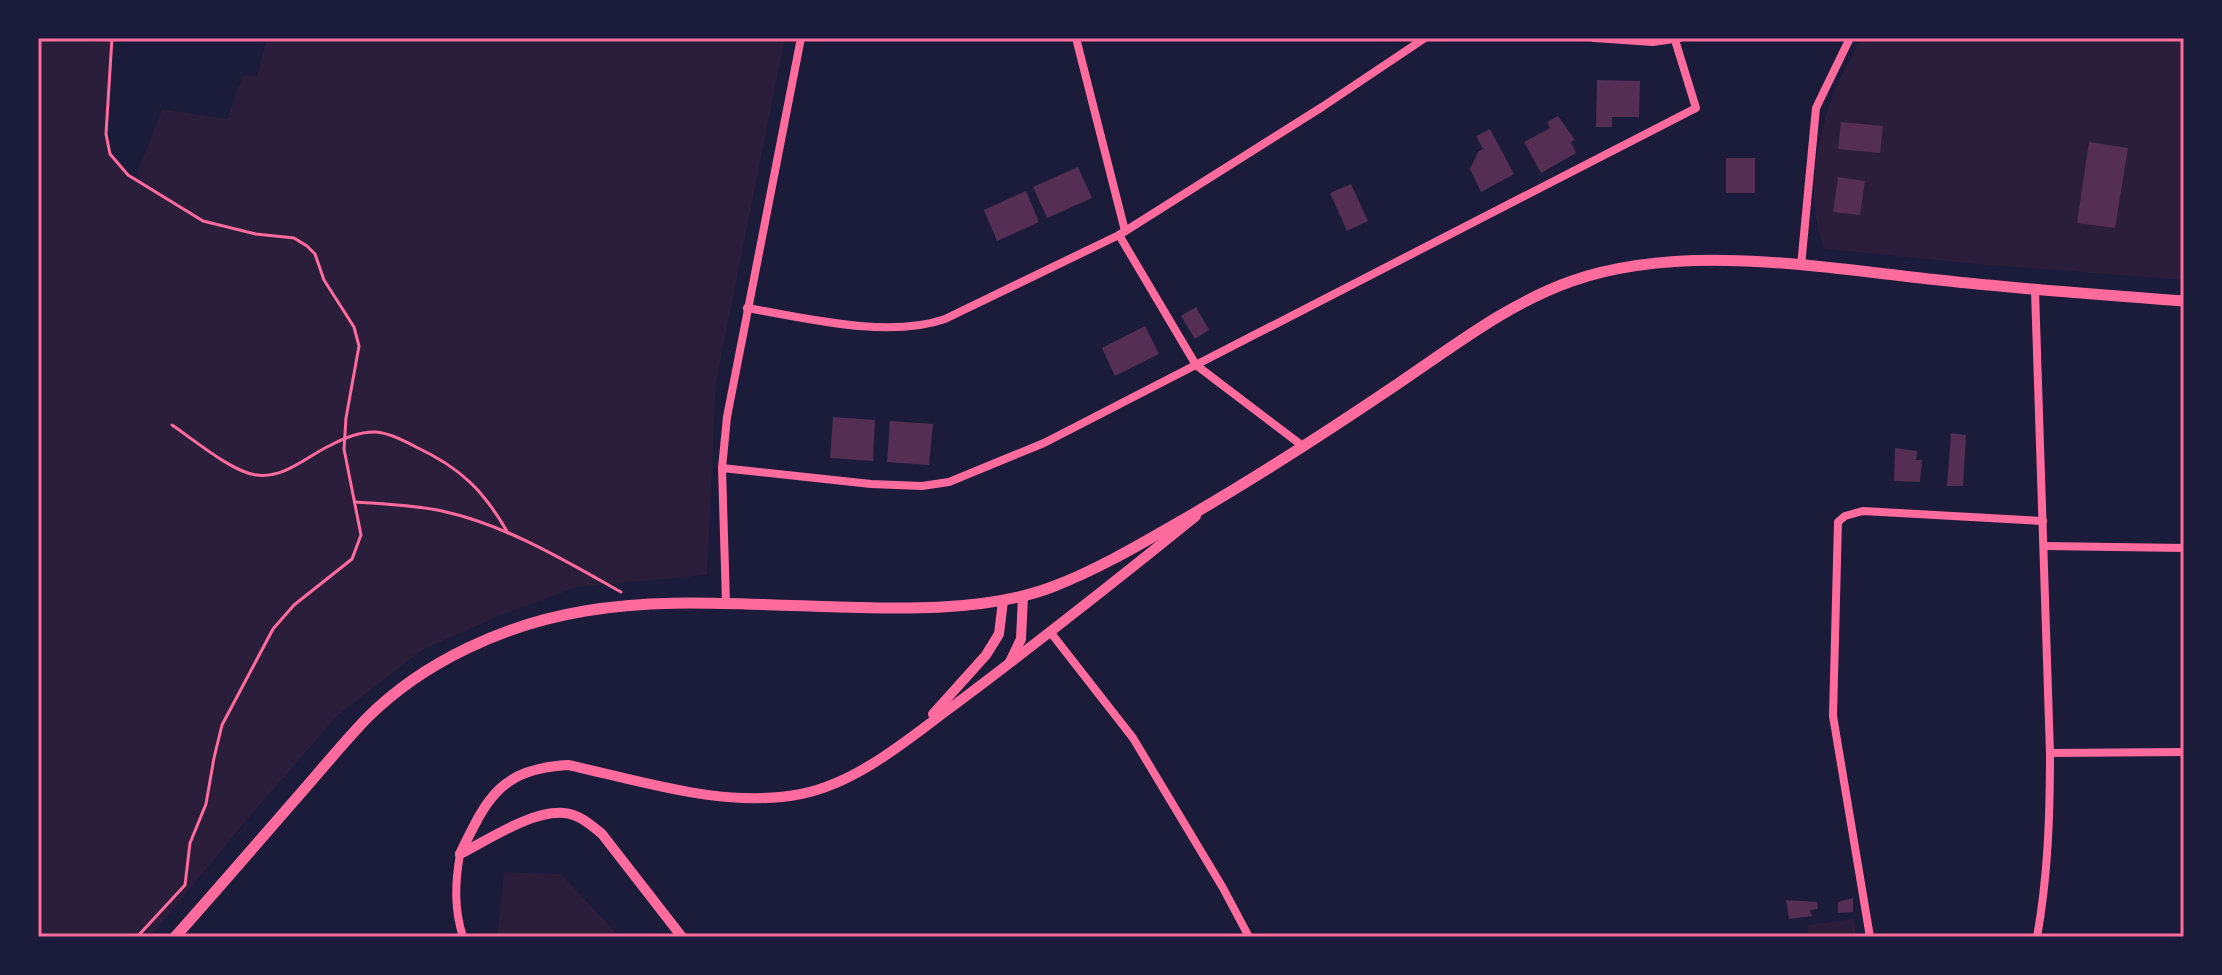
<svg xmlns="http://www.w3.org/2000/svg" width="2222" height="975" font-family="'DejaVu Sans',sans-serif">
  <style>
    .green { fill: #2a1e3b }
    .building { fill: #542f53 }
    .lines { fill: none; stroke-linecap: round; stroke-linejoin: round }
    .path { stroke: #ff6b9d; stroke-width: 3 }
    .minor { stroke: #ff6b9d; stroke-width: 8 }
    .tertiary { stroke: #ff6b9d; stroke-width: 10 }
    .secondary { stroke: #ff6b9d; stroke-width: 11 }
    .neatline { fill: none; stroke: #ff6b9d; stroke-width: 3 }
  </style>
  <rect width="100%" height="100%" fill="#1b1b3a"/>
  <g class="green">
    <path d="M 38,38 L 112,38 C 111,66 101,128 110,152 C 113,162 126,174 135,179 L 162,109 L 227,119 L 243,75 L 257,76 L 267,38 L 785,38 L 716,382 L 707,575 L 577,587 L 501,615 L 422,650 L 338,715 L 249,817 L 150,937 L 38,937 Z"/>
    <path d="M 1862,38 L 2184,38 L 2184,280 L 1976,264 L 1825,249 C 1806,207 1815,149 1829,106 C 1836,83 1851,59 1862,38 Z"/>
    <path d="M 504,872 L 561,874 L 620,937 L 497,937 Z"/>
    <path d="M 1854,919 L 1856,937 L 1809,937 L 1807,925 Z"/>
  </g>
  <g class="building">
    <path d="M 1597,80 L 1640,81 L 1639,117 L 1612,117 L 1612,127 L 1596,127 Z"/>
    <path d="M 1558,116 L 1575,140 L 1571,142 L 1576,153 L 1541,173 L 1524,142 L 1550,128 L 1547,122 Z"/>
    <path d="M 1841,122 L 1883,126 L 1880,153 L 1838,149 Z"/>
    <path d="M 1490,129 L 1514,174 L 1481,192 L 1470,169 L 1478,152 L 1483,149 L 1476,136 Z"/>
    <path d="M 2089,142 L 2128,148 L 2115,228 L 2077,223 Z"/>
    <rect x="1726" y="158" width="29" height="35"/>
    <path d="M 1078,167 L 1092,198 L 1047,218 L 1033,187 Z"/>
    <path d="M 1838,177 L 1865,181 L 1860,215 L 1833,212 Z"/>
    <path d="M 1351,184 L 1368,221 L 1347,231 L 1330,193 Z"/>
    <path d="M 1026,191 L 1039,222 L 997,241 L 984,210 Z"/>
    <path d="M 1196,307 L 1209,330 L 1195,339 L 1181,316 Z"/>
    <path d="M 1145,326 L 1159,354 L 1115,376 L 1102,348 Z"/>
    <path d="M 833,417 L 875,420 L 873,461 L 830,458 Z"/>
    <path d="M 890,421 L 933,424 L 929,465 L 887,462 Z"/>
    <path d="M 1951,433 L 1966,435 L 1963,486 L 1947,486 Z"/>
    <path d="M 1895,448 L 1917,451 L 1916,460 L 1922,460 L 1920,482 L 1894,481 Z"/>
    <path d="M 1853,898 L 1853,912 L 1838,913 L 1838,902 Z"/>
    <path d="M 1786,900 L 1817,902 L 1818,909 L 1810,910 L 1812,916 L 1789,919 Z"/>
  </g>
  <g class="lines">
    <g class="path">
      <path d="M 112,38 L 106,134 L 110,154 L 128,175 L 203,221 L 256,234 L 294,238 L 307,246 L 315,254 L 324,280 L 354,327 L 359,346 L 346,418 L 344,449 L 361,535 L 352,559 L 294,605 L 273,629 L 222,725 L 214,758 L 206,804 L 190,843 L 185,885 L 137,937"/>
      <path d="M 172,425 C 193,439 232,472 256,475 C 284,479 306,457 329,446 C 342,439 361,431 376,432 C 389,433 405,441 416,447 C 461,468 484,491 508,533"/>
      <path d="M 356,502 C 384,504 414,505 442,511 C 506,525 564,560 621,592"/>
    </g>
    <g class="minor">
      <path d="M 1076,38 L 1125,231"/>
      <path d="M 1594,38 L 1653,42 L 1680,38"/>
      <path d="M 1119,235 L 1196,365 L 1304,447"/>
      <path d="M 1801,266 L 1816,108 L 1850,38"/>
      <path d="M 2035,291 L 2050,753 C 2050,815 2048,876 2037,937"/>
      <path d="M 747,308 C 806,318 888,339 945,319 L 1119,235 L 1322,107 L 1425,38"/>
      <path d="M 722,468 L 871,484 L 922,486 L 949,482 L 1044,443 L 1696,108 L 1675,40"/>
      <path d="M 2044,546 L 2184,548"/>
      <path d="M 726,603 L 722,468 L 727,417 L 801,38"/>
      <path d="M 1051,633 L 1133,738 L 1223,888 L 1249,937"/>
      <path d="M 2050,753 L 2184,752"/>
      <path d="M 460,854 C 455,883 454,909 463,937"/>
      <path d="M 1870,937 L 1833,716 L 1838,522 L 1845,516 L 1863,511 L 2043,521"/>
    </g>
    <g class="tertiary">
      <path d="M 1010,662 L 1021,639 L 1023,596"/>
      <path d="M 933,714 L 986,655 L 999,634 L 1003,601"/>
      <path d="M 460,854 C 487,798 500,769 568,765 C 643,781 724,809 801,794 C 860,782 910,737 957,703 C 1038,642 1117,580 1196,516"/>
      <path d="M 460,854 C 488,840 532,810 564,813 C 579,814 591,825 602,834 L 682,937"/>
    </g>
    <path class="secondary" d="M 175,937 C 215,892 254,847 293,802 C 318,774 341,745 367,718 C 424,661 506,624 585,611 C 648,600 712,603 775,605 C 860,607 973,617 1052,587 C 1094,571 1134,548 1172,526 C 1250,482 1325,433 1399,383 C 1454,346 1509,303 1572,281 C 1684,242 1823,268 1939,280 C 2020,289 2102,295 2184,301"/>
  </g>
  <rect width="2222" height="975" fill="none" stroke="#1b1b3a" stroke-width="80"/>
  <rect x="40" y="40" width="2142" height="895" class="neatline"/>
</svg>
